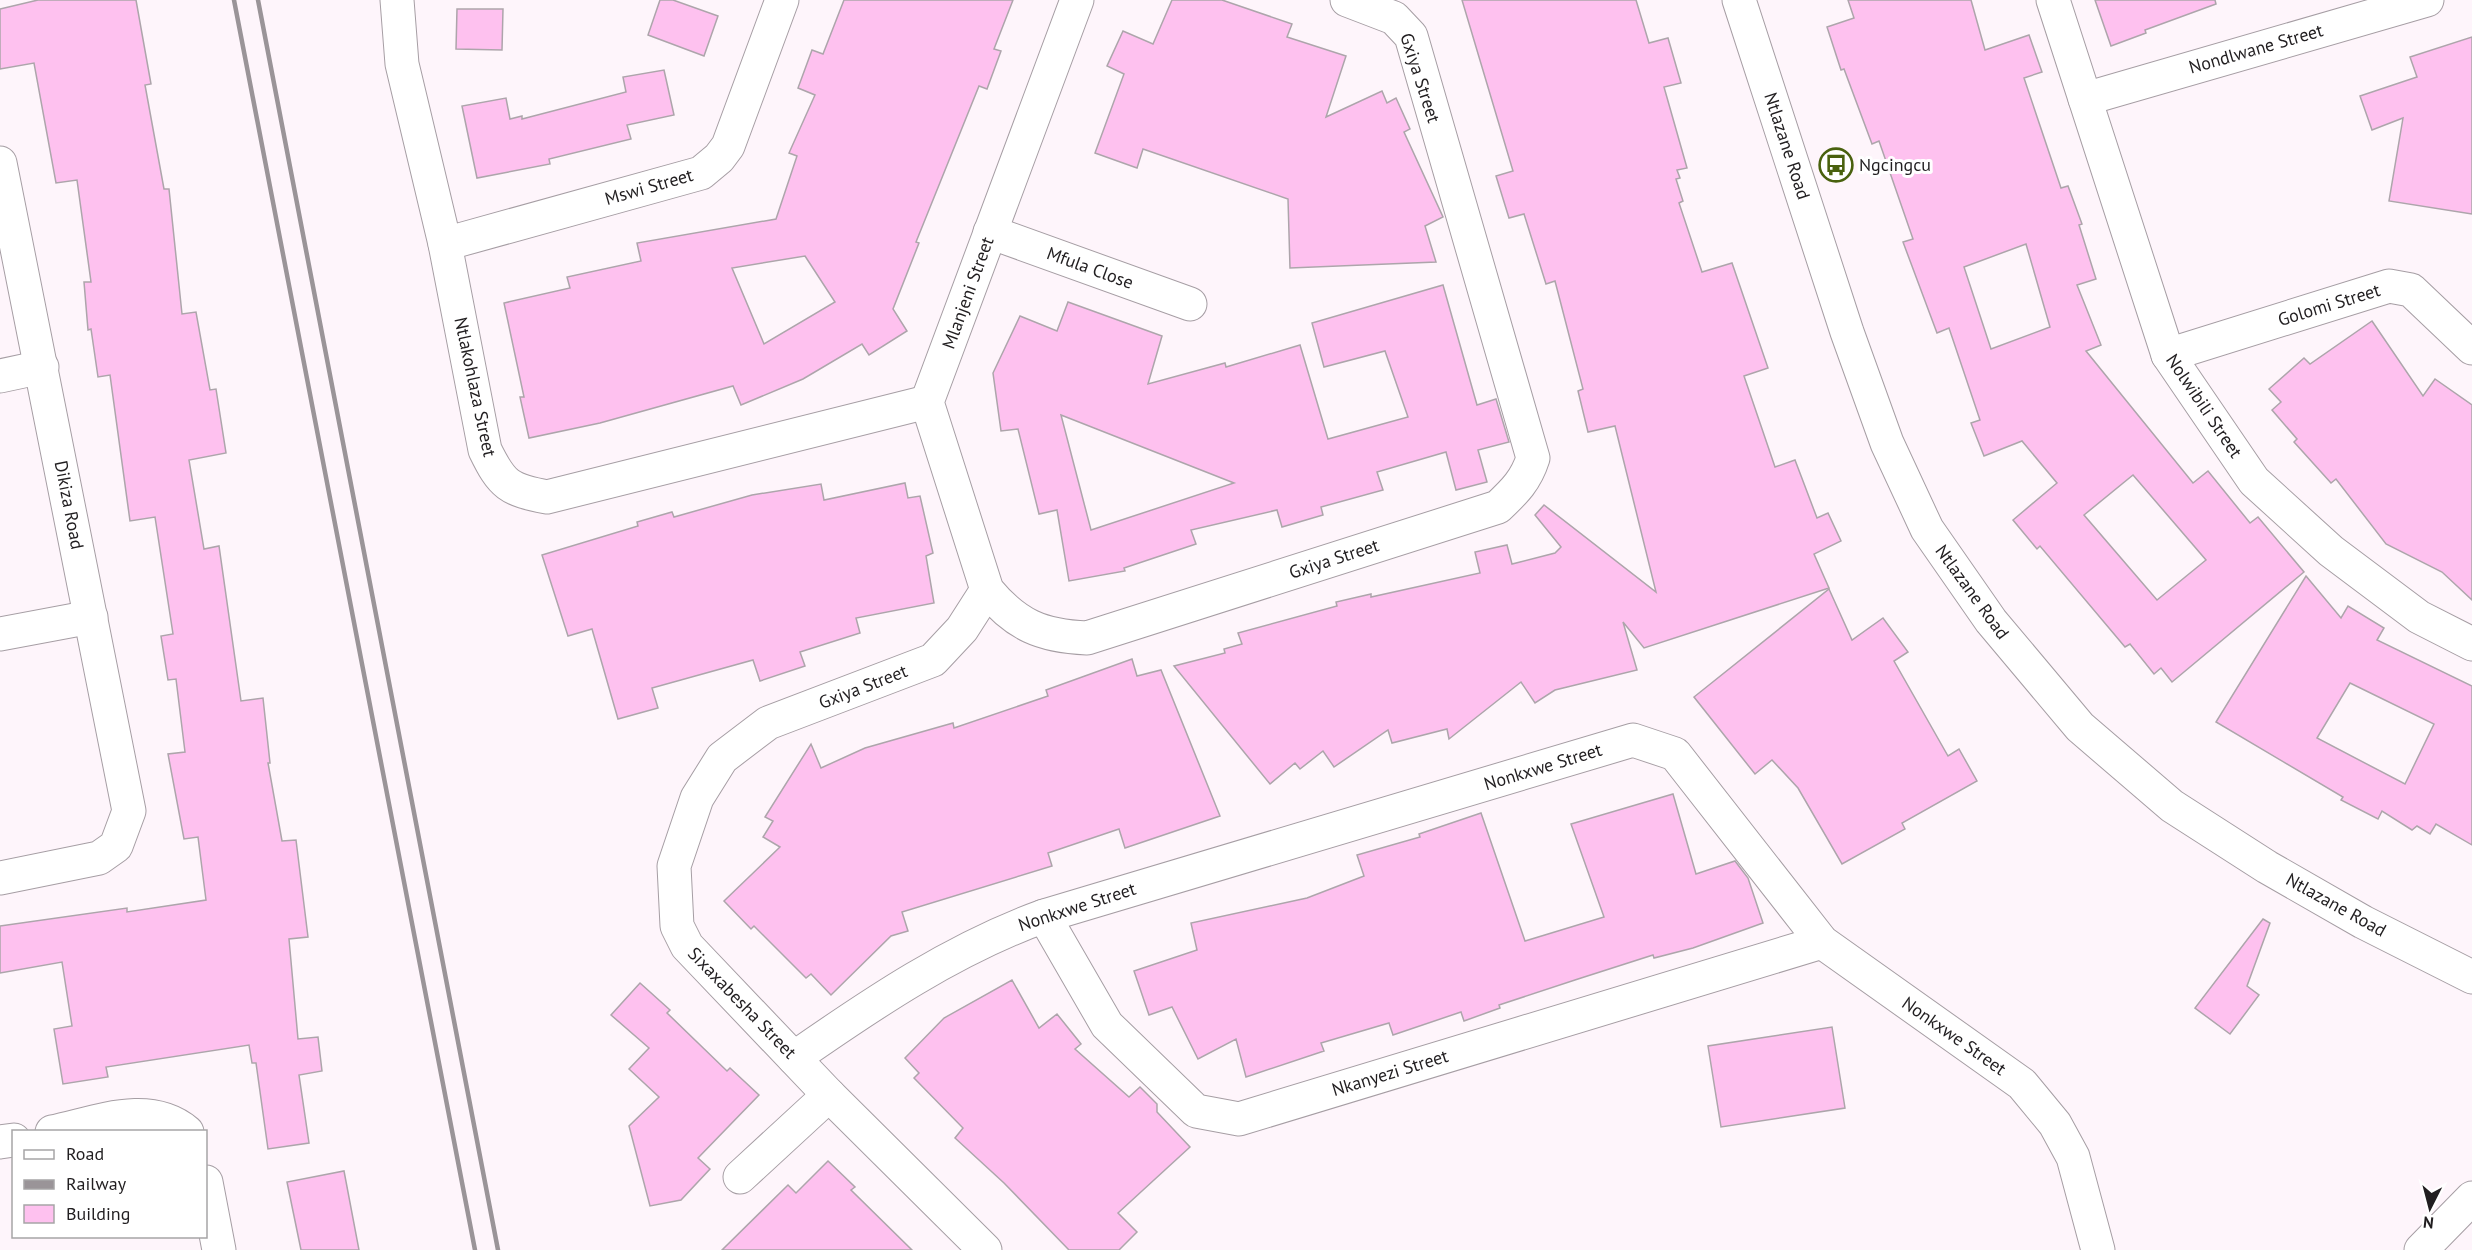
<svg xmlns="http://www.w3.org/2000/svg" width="2472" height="1250" font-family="'PT Sans',sans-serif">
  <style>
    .building { fill: #fec1ef; stroke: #ada5ab; stroke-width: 1.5; fill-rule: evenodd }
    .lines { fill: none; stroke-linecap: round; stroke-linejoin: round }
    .minor-casing { stroke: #a69ea4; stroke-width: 35 }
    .tertiary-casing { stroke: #a69ea4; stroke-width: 35 }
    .minor { stroke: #fff; stroke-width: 33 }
    .tertiary { stroke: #fff; stroke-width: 33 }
    .rail { stroke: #9a9498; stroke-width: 4.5 }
    .labels { text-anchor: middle; stroke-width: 6; stroke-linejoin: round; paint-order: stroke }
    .street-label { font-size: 18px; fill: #211e20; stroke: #fff }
    .poi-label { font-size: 18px; fill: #211e20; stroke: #fff; text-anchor: start }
  </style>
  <rect width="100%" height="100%" fill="#fef5fb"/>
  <g class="building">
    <path d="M 38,0 L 136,0 L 151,84 L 145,85 L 164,189 L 169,189 L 182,314 L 196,312 L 210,390 L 216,389 L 226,453 L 189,460 L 204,549 L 219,546 L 241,701 L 263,698 L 270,763 L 268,763 L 282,841 L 296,840 L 308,937 L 289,939 L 298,1039 L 318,1037 L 322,1071 L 299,1075 L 309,1143 L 268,1149 L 256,1063 L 252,1063 L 249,1045 L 106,1067 L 108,1077 L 63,1084 L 54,1029 L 72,1026 L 62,962 L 0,973 L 0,926 L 127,908 L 127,912 L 206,900 L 198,837 L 184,839 L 168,754 L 185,752 L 176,679 L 168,680 L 161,636 L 173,634 L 155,517 L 130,521 L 110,375 L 98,377 L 91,329 L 88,330 L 84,282 L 91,282 L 77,180 L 56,183 L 34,63 L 0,69 L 0,9 Z"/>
    <path d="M 660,0 L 673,0 L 718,16 L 704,56 L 648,35 Z"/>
    <path d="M 844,0 L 1013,0 L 994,49 L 1001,51 L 987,89 L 979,86 L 916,242 L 919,243 L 893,309 L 907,331 L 869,355 L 862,344 L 803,379 L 741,405 L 733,386 L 600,423 L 529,438 L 520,397 L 524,397 L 504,303 L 570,288 L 567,277 L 641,261 L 637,243 L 776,219 L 797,156 L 789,153 L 815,95 L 798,88 L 812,50 L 823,54 ZM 805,256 L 835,302 L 764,344 L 732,268 Z"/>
    <path d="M 1172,0 L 1222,0 L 1292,24 L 1287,37 L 1346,56 L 1326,117 L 1382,91 L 1387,103 L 1396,98 L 1410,129 L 1404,132 L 1443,217 L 1425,226 L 1436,262 L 1290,268 L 1288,199 L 1143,149 L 1137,168 L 1095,153 L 1124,74 L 1107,66 L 1123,31 L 1153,44 Z"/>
    <path d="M 1462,0 L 1636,0 L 1649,43 L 1668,38 L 1681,83 L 1664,87 L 1687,168 L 1677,170 L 1680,178 L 1676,179 L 1683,201 L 1679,203 L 1702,272 L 1732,263 L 1768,368 L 1744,376 L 1775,467 L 1795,460 L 1817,518 L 1828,513 L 1841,541 L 1814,554 L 1829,588 L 1644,648 L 1623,622 L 1637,670 L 1555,690 L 1535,703 L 1521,682 L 1449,739 L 1447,729 L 1392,743 L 1388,730 L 1334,767 L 1323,751 L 1300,769 L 1295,763 L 1270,784 L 1174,666 L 1225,653 L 1224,649 L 1242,644 L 1238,633 L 1337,606 L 1336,602 L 1371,594 L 1371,597 L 1480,573 L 1475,552 L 1507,545 L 1512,564 L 1555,553 L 1561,547 L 1535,515 L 1544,505 L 1656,592 L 1615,426 L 1588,432 L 1578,391 L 1583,389 L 1555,281 L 1546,284 L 1524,214 L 1509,218 L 1496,176 L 1513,171 Z"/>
    <path d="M 1848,0 L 1971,0 L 1985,50 L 2029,35 L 2042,72 L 2024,78 L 2061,188 L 2068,186 L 2082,224 L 2079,225 L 2096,279 L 2077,285 L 2101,345 L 2086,351 L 2193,483 L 2208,471 L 2250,523 L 2258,517 L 2304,572 L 2172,682 L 2161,668 L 2154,674 L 2130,644 L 2125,647 L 2040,546 L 2037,549 L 2013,520 L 2057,483 L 2022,441 L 1984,456 L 1971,423 L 1980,420 L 1949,328 L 1937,333 L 1903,242 L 1913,239 L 1879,141 L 1872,144 L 1844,69 L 1841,70 L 1827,27 L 1854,18 ZM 2026,244 L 2050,327 L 1991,349 L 1964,267 ZM 2133,475 L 2206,560 L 2157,600 L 2084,515 Z"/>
    <path d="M 2095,0 L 2215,0 L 2216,4 L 2145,30 L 2146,33 L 2111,46 Z"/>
    <path d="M 457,9 L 503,9 L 502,50 L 456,49 Z"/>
    <path d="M 2472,37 L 2472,214 L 2389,201 L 2403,118 L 2372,130 L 2360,96 L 2417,77 L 2410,57 Z"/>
    <path d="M 664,70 L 674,115 L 627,125 L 631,139 L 549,159 L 550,164 L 477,178 L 462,106 L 506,98 L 510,119 L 522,116 L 522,119 L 626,92 L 623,77 Z"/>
    <path d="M 1443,285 L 1477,405 L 1496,399 L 1509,442 L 1478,450 L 1487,482 L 1456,490 L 1446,452 L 1377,472 L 1383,490 L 1321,507 L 1323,515 L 1282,527 L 1277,510 L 1191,530 L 1196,544 L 1124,568 L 1125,571 L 1069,581 L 1057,510 L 1039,514 L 1018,429 L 1001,431 L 993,373 L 1020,316 L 1057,331 L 1068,302 L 1162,336 L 1148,384 L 1225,363 L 1226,367 L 1300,345 L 1328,439 L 1408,417 L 1385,351 L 1324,367 L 1312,323 ZM 1061,415 L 1234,483 L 1091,530 Z"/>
    <path d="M 2372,321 L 2423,396 L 2435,379 L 2472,405 L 2472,600 L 2442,572 L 2386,544 L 2336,479 L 2331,483 L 2294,442 L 2297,439 L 2272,410 L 2281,402 L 2269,389 L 2304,358 L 2310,364 Z"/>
    <path d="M 905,483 L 908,498 L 920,496 L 933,553 L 926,556 L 934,603 L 856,618 L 860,633 L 800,652 L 805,666 L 760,681 L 753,660 L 652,688 L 658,708 L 618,719 L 592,629 L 568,636 L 542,555 L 638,526 L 637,522 L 672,512 L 674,517 L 752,495 L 821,484 L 824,500 Z"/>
    <path d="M 2306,576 L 2341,618 L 2348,606 L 2384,628 L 2377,640 L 2472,686 L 2472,845 L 2436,824 L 2430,834 L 2417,826 L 2412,830 L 2382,811 L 2378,819 L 2341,800 L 2343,797 L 2216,722 ZM 2350,683 L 2434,724 L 2405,784 L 2317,738 Z"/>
    <path d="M 1829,589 L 1852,640 L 1883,618 L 1908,652 L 1894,661 L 1948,756 L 1959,749 L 1977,781 L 1902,823 L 1905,829 L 1842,864 L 1798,788 L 1772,760 L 1755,774 L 1694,697 Z"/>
    <path d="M 1132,659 L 1137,676 L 1161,670 L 1220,816 L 1125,848 L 1119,829 L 1048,853 L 1052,866 L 902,912 L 908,931 L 891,936 L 831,995 L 811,974 L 806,978 L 754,926 L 751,929 L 724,901 L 780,847 L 763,837 L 773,821 L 765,817 L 811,744 L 821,768 L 865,748 L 953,723 L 954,728 L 1048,696 L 1046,690 Z"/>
    <path d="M 1673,794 L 1696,874 L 1735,861 L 1748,878 L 1763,923 L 1693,948 L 1654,958 L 1653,955 L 1578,979 L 1499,1005 L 1500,1008 L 1464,1021 L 1461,1012 L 1393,1035 L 1389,1023 L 1321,1043 L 1324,1051 L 1246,1077 L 1236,1039 L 1198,1059 L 1172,1007 L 1149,1015 L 1134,971 L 1197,950 L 1191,923 L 1307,898 L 1364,876 L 1357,855 L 1420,837 L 1419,834 L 1481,813 L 1525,941 L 1604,917 L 1571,824 Z"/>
    <path d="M 2263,919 L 2270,923 L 2247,986 L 2259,995 L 2230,1034 L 2195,1008 Z"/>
    <path d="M 1012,980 L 1039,1028 L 1057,1014 L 1081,1044 L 1075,1049 L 1129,1097 L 1140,1087 L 1157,1104 L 1157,1112 L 1190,1147 L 1118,1213 L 1137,1232 L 1119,1250 L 1069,1250 L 1004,1183 L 955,1138 L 963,1128 L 914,1078 L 919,1073 L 905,1058 L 944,1018 Z"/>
    <path d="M 640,983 L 670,1010 L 667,1013 L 727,1071 L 730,1068 L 759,1095 L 698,1158 L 710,1169 L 681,1200 L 650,1206 L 629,1126 L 659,1097 L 629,1069 L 649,1048 L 611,1015 Z"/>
    <path d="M 1832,1027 L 1845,1108 L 1721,1127 L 1708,1046 Z"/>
    <path d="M 828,1161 L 855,1187 L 851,1190 L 912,1250 L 722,1250 L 788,1185 L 796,1193 Z"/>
    <path d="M 344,1171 L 359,1250 L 301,1250 L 287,1182 Z"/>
  </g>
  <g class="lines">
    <defs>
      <g id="minor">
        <path d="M 397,0 L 402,64 L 445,244 L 485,450 C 502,485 509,490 547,497 L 927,402"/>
        <path d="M 1077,0 L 927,402 L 987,590 C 1016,625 1041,636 1087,638 L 1498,507 C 1515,491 1526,480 1533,458 L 1411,36 L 1394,18 L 1347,0"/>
        <path d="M 2053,0 L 2168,355 L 2254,481 L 2331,551 L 2419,617 L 2472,644"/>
        <path d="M 2085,99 L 2427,0"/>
        <path d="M 0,163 L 129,811 L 116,846 L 99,858 L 0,878"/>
        <path d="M 990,232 L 1190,304"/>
        <path d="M 445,244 L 701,173 L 719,158 L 728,146 L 782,0"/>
        <path d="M 2168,355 L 2389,286 L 2411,290 L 2472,348"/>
        <path d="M 0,376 L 42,367"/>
        <path d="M 0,634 L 91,617"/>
        <path d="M 1044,916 L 1107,1025 L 1196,1111 L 1239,1119 L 1822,942"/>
        <path d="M 794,1058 C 873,1003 953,949 1044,916 L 1633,740 L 1675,754 L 1822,942 L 2022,1084 L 2055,1124 L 2073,1157 L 2098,1250"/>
        <path d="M 52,1132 C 96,1123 149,1100 187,1132"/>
        <path d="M 0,1142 L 14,1140"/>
        <path d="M 740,1177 L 829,1095"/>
        <path d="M 206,1182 L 219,1250"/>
        <path d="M 985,1250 L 829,1095 L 687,946 L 677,926 L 674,866 L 697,798 L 722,758 L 768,723 L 933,660 L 962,629 L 987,590"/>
        <path d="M 2421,1250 L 2472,1198"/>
      </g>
      <path id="tertiary" d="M 1739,0 L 1847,332 L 1887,443 L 1927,529 L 1991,621 L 2080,727 L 2172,806 L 2267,867 L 2363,922 L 2472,977"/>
    </defs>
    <use href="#minor" class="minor-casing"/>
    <use href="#tertiary" class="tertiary-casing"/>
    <use href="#minor" class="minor"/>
    <use href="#tertiary" class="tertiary"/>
    <g class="rail">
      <path d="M 234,0 L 475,1250"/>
      <path d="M 258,0 L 498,1250"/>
    </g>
  </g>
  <defs>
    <symbol id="bus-ring" viewBox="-11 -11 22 22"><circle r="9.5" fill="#fff" stroke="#49610e" stroke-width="1.5"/><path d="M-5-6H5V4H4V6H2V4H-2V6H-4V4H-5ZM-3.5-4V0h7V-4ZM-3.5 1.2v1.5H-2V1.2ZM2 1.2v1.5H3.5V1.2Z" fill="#49610e"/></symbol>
  </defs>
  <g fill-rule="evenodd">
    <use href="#bus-ring" x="1817" y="146" width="38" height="38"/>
  </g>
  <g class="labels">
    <g class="street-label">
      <text transform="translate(2256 49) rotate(-16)" y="6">Nondlwane Street</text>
      <text transform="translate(1420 78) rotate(72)" y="6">Gxiya Street</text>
      <text transform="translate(1787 146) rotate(72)" y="6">Ntlazane Road</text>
      <text transform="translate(649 187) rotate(-16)" y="6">Mswi Street</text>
      <text transform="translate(1090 268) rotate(20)" y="6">Mfula Close</text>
      <text transform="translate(968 293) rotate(-70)" y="6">Mlanjeni Street</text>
      <text transform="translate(2329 305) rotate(-17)" y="6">Golomi Street</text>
      <text transform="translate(475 387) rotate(78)" y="6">Ntlakohlaza Street</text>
      <text transform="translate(2204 406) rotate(56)" y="6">Nolwibili Street</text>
      <text transform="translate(69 505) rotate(79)" y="6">Dikiza Road</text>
      <text transform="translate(1334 559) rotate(-18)" y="6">Gxiya Street</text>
      <text transform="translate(1972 592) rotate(54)" y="6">Ntlazane Road</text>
      <text transform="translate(863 687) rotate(-21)" y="6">Gxiya Street</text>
      <text transform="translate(1543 767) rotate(-17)" y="6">Nonkxwe Street</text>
      <text transform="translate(2336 905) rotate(29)" y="6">Ntlazane Road</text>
      <text transform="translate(1077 907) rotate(-18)" y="6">Nonkxwe Street</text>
      <text transform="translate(742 1003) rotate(46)" y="6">Sixaxabesha Street</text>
      <text transform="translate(1954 1036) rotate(35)" y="6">Nonkxwe Street</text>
      <text transform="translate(1390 1073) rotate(-17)" y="6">Nkanyezi Street</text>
    </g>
    <g class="poi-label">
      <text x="1859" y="171">Ngcingcu</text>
    </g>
  </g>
  <rect x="12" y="1130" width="195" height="108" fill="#ffffff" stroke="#a6a5a6" stroke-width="1.5"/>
  <rect x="24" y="1150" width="30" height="9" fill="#ffffff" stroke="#a6a5a6" stroke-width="1.5"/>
  <text x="66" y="1160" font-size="18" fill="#211e20">Road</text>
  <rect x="24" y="1180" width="30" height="9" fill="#9a9498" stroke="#a6a5a6" stroke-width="1.5"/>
  <text x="66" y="1190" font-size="18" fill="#211e20">Railway</text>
  <rect x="24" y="1205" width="30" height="18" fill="#fec1ef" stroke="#a6a5a6" stroke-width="1.5"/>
  <text x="66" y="1220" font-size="18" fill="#211e20">Building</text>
  <g transform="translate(2430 1208) rotate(186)" stroke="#ffffff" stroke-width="4.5" paint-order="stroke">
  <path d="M0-4.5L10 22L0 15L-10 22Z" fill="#211e20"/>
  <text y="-9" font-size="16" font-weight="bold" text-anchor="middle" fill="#211e20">N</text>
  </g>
</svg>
